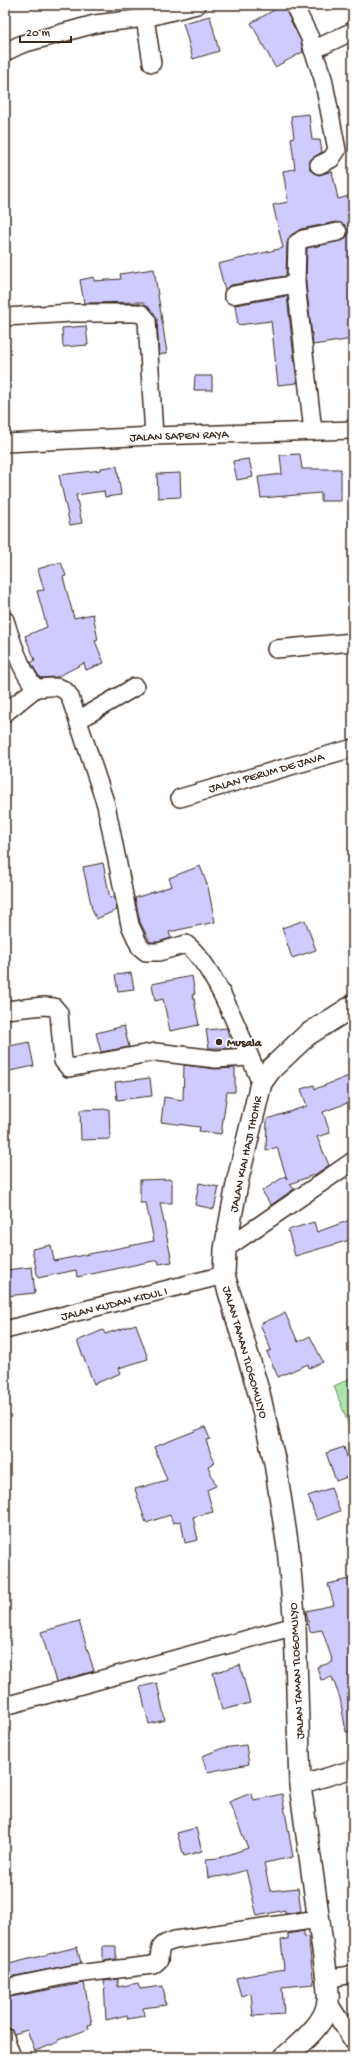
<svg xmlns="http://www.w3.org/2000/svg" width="358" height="2062" font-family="'Gochi Hand',sans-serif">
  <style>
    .green { fill: #aae6ac; stroke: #728865 }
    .building { fill: #cfcbfe; stroke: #3b2a1e }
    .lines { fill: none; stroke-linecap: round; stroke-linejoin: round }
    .minor-casing { stroke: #3b2a1e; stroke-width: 20 }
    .tertiary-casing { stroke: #3b2a1e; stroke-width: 24 }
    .minor { stroke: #fff; stroke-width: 17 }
    .tertiary { stroke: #fff; stroke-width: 21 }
    .poi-dot { fill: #3b2a1e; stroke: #fff; stroke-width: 1.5 }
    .labels { text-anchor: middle; stroke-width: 3.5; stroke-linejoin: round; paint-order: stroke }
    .street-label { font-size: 12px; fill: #3b2a1e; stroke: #fff }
    .poi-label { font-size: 12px; font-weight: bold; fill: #3b2a1e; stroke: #fff; text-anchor: start }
  </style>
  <rect width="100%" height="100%" fill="#fff"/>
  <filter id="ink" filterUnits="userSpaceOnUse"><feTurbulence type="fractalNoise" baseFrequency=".025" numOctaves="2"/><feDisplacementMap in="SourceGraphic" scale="8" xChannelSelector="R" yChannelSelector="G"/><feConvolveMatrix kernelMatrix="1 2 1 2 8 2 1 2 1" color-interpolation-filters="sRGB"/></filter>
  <g filter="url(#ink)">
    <path class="green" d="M 353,1377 L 353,1437 L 334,1386 Z"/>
    <g class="building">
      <path d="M 283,5 L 301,41 L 303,52 L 275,67 L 251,23 Z"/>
      <path d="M 210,16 L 219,51 L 193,59 L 183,23 Z"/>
      <path d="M 309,114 L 312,140 L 320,140 L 322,152 L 310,160 L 310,170 L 319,175 L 332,171 L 338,199 L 353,195 L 353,224 L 350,225 L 353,248 L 353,339 L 313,345 L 306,284 L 307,248 L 344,240 L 348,235 L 345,225 L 336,222 L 301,229 L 291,235 L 287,243 L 286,276 L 231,285 L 225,290 L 218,264 L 283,248 L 273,205 L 288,202 L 283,171 L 295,169 L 291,138 L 294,137 L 291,116 Z"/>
      <path d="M 154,269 L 167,353 L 159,355 L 157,319 L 150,308 L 143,302 L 84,303 L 80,280 L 94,277 L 94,281 L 121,279 L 120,274 Z"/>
      <path d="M 287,296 L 297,383 L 278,385 L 271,321 L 238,325 L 235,305 Z"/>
      <path d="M 86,326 L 88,345 L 63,347 L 62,328 Z"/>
      <path d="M 195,376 L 212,376 L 212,390 L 194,390 Z"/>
      <path d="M 300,454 L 302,469 L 341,469 L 341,501 L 321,501 L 321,493 L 261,498 L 258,477 L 282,474 L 280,455 Z"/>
      <path d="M 249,459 L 253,477 L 237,480 L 233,461 Z"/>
      <path d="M 117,466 L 121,495 L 105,497 L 104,491 L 76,495 L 82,523 L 70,525 L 59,475 L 101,470 L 101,468 Z"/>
      <path d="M 180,473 L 181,497 L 158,498 L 157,474 Z"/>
      <path d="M 61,562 L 66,576 L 63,577 L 74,618 L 93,614 L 98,640 L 95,641 L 104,663 L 86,670 L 84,663 L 57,677 L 40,678 L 31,663 L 35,660 L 25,636 L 47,627 L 37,591 L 44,590 L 38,569 Z"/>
      <path d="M 103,863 L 110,898 L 114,896 L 117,910 L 96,919 L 92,909 L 83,867 Z"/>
      <path d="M 200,866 L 208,887 L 215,922 L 169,932 L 171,938 L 158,942 L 150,942 L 140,922 L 135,898 L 172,886 L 169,878 Z"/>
      <path d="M 305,920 L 316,950 L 292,958 L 282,928 Z"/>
      <path d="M 131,973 L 134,989 L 118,991 L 115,975 Z"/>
      <path d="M 192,976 L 195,994 L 193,994 L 199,1025 L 170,1031 L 163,999 L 155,1001 L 152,984 Z"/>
      <path d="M 124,1026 L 129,1047 L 101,1052 L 96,1033 Z"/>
      <path d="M 227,1028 L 231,1048 L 209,1048 L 206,1030 Z"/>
      <path d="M 29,1042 L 34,1066 L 5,1072 L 5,1047 Z"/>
      <path d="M 184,1065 L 215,1069 L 235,1068 L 235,1092 L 227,1092 L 221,1134 L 199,1131 L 200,1127 L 161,1122 L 164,1097 L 183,1100 Z"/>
      <path d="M 349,1076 L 353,1086 L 353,1101 L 323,1112 L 330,1133 L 317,1137 L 329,1165 L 316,1174 L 290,1184 L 294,1189 L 271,1205 L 262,1191 L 285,1176 L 287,1179 L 277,1147 L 266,1151 L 267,1119 L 307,1106 L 301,1089 L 314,1085 L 315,1089 Z"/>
      <path d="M 150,1078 L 152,1096 L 117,1100 L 115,1082 Z"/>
      <path d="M 109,1109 L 110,1139 L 81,1140 L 80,1110 Z"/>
      <path d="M 172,1179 L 172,1203 L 160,1203 L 172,1262 L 159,1264 L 158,1260 L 77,1277 L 76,1270 L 38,1278 L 32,1249 L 51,1245 L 54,1261 L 154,1241 L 146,1203 L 140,1203 L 140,1180 Z"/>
      <path d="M 199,1183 L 219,1187 L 214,1209 L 195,1205 Z"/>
      <path d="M 353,1219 L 353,1239 L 295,1256 L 288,1230 L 314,1222 L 317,1232 Z"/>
      <path d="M 32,1267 L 35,1293 L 5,1296 L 5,1270 Z"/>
      <path d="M 285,1313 L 298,1342 L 310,1336 L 323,1362 L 309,1368 L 308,1364 L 278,1377 L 267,1352 L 271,1350 L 260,1324 Z"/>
      <path d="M 136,1324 L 148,1359 L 119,1368 L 121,1373 L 94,1384 L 77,1341 L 103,1330 L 105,1334 Z"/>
      <path d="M 205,1427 L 210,1439 L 206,1440 L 214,1463 L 208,1466 L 216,1486 L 207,1490 L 213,1512 L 193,1517 L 198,1540 L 185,1543 L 181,1521 L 173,1523 L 170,1515 L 146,1523 L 135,1489 L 167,1480 L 154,1447 Z"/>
      <path d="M 344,1447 L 353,1475 L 336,1481 L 326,1453 Z"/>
      <path d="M 331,1488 L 340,1511 L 317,1520 L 308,1496 Z"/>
      <path d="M 353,1578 L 353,1731 L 346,1732 L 340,1698 L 332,1677 L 321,1680 L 317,1667 L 333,1662 L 322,1630 L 310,1632 L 306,1611 L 334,1605 L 328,1584 Z"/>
      <path d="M 79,1621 L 94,1671 L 56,1682 L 41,1632 Z"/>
      <path d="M 240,1665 L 250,1703 L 222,1710 L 213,1673 Z"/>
      <path d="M 157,1683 L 165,1720 L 149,1724 L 140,1687 Z"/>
      <path d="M 246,1745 L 249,1764 L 207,1772 L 202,1756 L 223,1748 Z"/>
      <path d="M 251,1793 L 254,1800 L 282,1794 L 293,1857 L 264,1863 L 270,1891 L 298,1888 L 301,1911 L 285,1914 L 285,1910 L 257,1916 L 246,1870 L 230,1875 L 208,1878 L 206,1859 L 219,1858 L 248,1848 L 229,1802 Z"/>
      <path d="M 196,1828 L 202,1851 L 184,1856 L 177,1833 Z"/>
      <path d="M 304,1931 L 304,1937 L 308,1936 L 314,1984 L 282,1987 L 284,2014 L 253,2016 L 251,1993 L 241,1996 L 236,1978 L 284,1969 L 281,1940 L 288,1939 L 288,1934 Z"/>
      <path d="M 103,1946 L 116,1946 L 116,1959 L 103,1961 Z"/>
      <path d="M 77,1947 L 81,1963 L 5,1978 L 5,1965 Z"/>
      <path d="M 118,1979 L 118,1987 L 138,1983 L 140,1989 L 163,1986 L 166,2005 L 143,2008 L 144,2016 L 128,2019 L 127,2015 L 106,2020 L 104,1981 Z"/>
      <path d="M 84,1983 L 92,2024 L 88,2025 L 89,2029 L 58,2040 L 59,2042 L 35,2051 L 27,2030 L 14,2034 L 11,2029 L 6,2027 L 5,1998 Z"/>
    </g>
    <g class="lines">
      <defs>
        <g id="minor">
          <path d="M 294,5 L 310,38 L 313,50"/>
          <path d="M 145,18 L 152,63"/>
          <path d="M 5,52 L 22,44 L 95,24 L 145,18 L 197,5"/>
          <path d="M 319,165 L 331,159 L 337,150 L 323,78 L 313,50 L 353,31"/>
          <path d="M 233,295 L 296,284"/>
          <path d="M 5,317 L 72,313 L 135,313 L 142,314 L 147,320 L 154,436"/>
          <path d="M 313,431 L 296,284 L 297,243 L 303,239 L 338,232"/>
          <path d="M 5,443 L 154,436 L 353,430"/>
          <path d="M 5,620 C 11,640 22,674 36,688 C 49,688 62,682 70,697 L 106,805 L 130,925 L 140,947 L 146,952 L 159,952 L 186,944 C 216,966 245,1047 261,1083"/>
          <path d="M 276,649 L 353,642"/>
          <path d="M 5,713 L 36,688"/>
          <path d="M 78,720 L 135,687"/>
          <path d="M 180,798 L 353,748"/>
          <path d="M 5,1010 L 44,1006 L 54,1007 L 59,1013 L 63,1061 L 69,1068 L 155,1052 L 216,1059 L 249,1057"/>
          <path d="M 225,1249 L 353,1161"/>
          <path d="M 5,1330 L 224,1275"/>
          <path d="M 5,1706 L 295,1626"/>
          <path d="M 300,1785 L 353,1769"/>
          <path d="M 327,1979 L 353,1974"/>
          <path d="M 5,1988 L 68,1975 L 153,1965 L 159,1960 C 160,1944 161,1945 175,1940 L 318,1919"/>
          <path d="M 328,2002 L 353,2041"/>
          <path d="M 5,2037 L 12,2057"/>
        </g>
        <path id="tertiary" d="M 285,2057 C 301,2042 326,2024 328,2001 C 329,1994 327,1986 327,1979 L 300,1785 L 295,1626 L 288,1548 L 275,1463 L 259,1393 L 224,1275 L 225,1249 L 238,1179 L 261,1083 L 271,1069 L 307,1035 L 353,1006"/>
      </defs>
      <use href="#minor" class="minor-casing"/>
      <use href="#tertiary" class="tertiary-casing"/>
      <use href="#minor" class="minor"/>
      <use href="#tertiary" class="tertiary"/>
    </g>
  </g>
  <circle class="poi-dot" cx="219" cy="1042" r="4"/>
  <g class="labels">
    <g class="street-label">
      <text transform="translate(179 435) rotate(-2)" y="4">JALAN SAPEN RAYA</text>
      <text transform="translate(266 772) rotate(-16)" y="4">JALAN PERUM DE JAVA</text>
      <text transform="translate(245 1154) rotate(-78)" y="4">JALAN KIAI HAJI THOHIR</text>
      <text transform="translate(114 1303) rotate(-14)" y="4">JALAN KUDAN KIDUL I</text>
      <text transform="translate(246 1352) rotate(74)" y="4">JALAN TAMAN TLOGOMULYO</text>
      <text transform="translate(296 1671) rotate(-93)" y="4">JALAN TAMAN TLOGOMULYO</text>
    </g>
    <g class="poi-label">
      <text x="227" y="1046">Musala</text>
    </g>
  </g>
  <rect width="358" height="2062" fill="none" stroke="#fff" stroke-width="20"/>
  <rect x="10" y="10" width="338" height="2042" fill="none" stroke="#3b2a1e" stroke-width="1.5" filter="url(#ink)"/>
  <path d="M20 36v6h51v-6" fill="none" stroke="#3b2a1e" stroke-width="2"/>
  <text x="26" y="36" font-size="12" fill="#3b2a1e" stroke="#ffffff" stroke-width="3" paint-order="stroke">20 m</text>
</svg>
